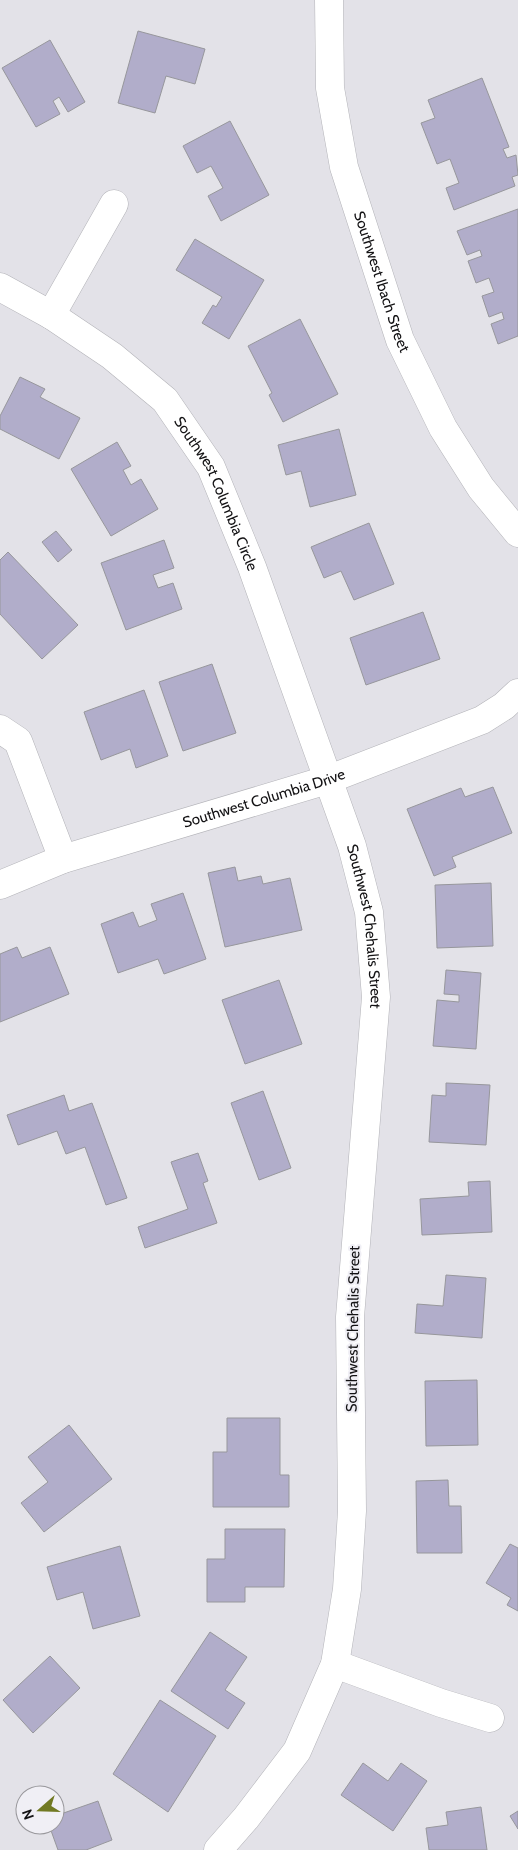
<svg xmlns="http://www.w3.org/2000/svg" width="518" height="1850" font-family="Cabin,sans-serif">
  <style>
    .building { fill: #b1adca; stroke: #97979c }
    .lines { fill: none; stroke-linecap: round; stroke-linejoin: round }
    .minor-casing { stroke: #b3b3b8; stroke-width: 29 }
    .tertiary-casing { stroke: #b3b3b8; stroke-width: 29 }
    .minor { stroke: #fff; stroke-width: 28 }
    .tertiary { stroke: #fff; stroke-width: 28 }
    .labels { text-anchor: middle; stroke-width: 4; stroke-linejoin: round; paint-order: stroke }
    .street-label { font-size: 15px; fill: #131214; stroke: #f0eff5 }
  </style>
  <rect width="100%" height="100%" fill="#e3e2e8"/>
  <g class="building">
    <path d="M 138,31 L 205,49 L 195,84 L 166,76 L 155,113 L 118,103 Z"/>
    <path d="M 50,40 L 85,102 L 68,112 L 59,97 L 53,101 L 60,114 L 36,127 L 2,68 Z"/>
    <path d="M 482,78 L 509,147 L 503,149 L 507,158 L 516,155 L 518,175 L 512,177 L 515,186 L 454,210 L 446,188 L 459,183 L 450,159 L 437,164 L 421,123 L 435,118 L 428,100 Z"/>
    <path d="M 230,121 L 269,195 L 221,221 L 208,196 L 223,188 L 211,166 L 197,173 L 183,146 Z"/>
    <path d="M 518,209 L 518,336 L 498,344 L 491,324 L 504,319 L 502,312 L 489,317 L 482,296 L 494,292 L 489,278 L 476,283 L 468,261 L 482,256 L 480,250 L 467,255 L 457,231 Z"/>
    <path d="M 195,239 L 264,280 L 229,339 L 202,323 L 213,305 L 216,307 L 222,297 L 176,270 Z"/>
    <path d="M 300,319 L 338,394 L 283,422 L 269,395 L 272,393 L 248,346 Z"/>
    <path d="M 20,377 L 45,389 L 40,397 L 80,418 L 59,459 L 0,429 L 0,416 Z"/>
    <path d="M 339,429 L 356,495 L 310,507 L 301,471 L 286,475 L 278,445 Z"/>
    <path d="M 117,442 L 131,466 L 123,470 L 131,485 L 141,479 L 158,509 L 111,536 L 71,469 Z"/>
    <path d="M 369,523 L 394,584 L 354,600 L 341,571 L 324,578 L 311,547 Z"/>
    <path d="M 56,531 L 72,550 L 58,562 L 42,542 Z"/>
    <path d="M 164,540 L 174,568 L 153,575 L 158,588 L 173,583 L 182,609 L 126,630 L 101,563 Z"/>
    <path d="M 8,552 L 78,625 L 42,659 L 0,614 L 0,560 Z"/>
    <path d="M 423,612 L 440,659 L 366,685 L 350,638 Z"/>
    <path d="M 212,664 L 236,733 L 183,751 L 159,682 Z"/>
    <path d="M 144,690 L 168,756 L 136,768 L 130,749 L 101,760 L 84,712 Z"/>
    <path d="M 493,787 L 512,833 L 452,857 L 456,867 L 434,876 L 407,809 L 461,788 L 465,797 Z"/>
    <path d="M 235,867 L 238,881 L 261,876 L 263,884 L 290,878 L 302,930 L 225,947 L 208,873 Z"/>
    <path d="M 491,883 L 493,946 L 437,948 L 435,885 Z"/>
    <path d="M 183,893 L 206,959 L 164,974 L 158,959 L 118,973 L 101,924 L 133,912 L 139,927 L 157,920 L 151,904 Z"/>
    <path d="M 17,947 L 22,958 L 50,947 L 69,994 L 0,1022 L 0,954 Z"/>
    <path d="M 446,970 L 481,973 L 476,1049 L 433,1046 L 437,1000 L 459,1002 L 459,995 L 444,994 Z"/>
    <path d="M 279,980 L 302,1044 L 245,1064 L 222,1000 Z"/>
    <path d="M 446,1083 L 490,1085 L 486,1145 L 429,1142 L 432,1095 L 446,1096 Z"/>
    <path d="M 263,1091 L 291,1168 L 259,1180 L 231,1103 Z"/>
    <path d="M 64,1095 L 69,1111 L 92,1103 L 127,1198 L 106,1205 L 85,1147 L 66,1154 L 57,1131 L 18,1145 L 7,1115 Z"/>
    <path d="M 198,1153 L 208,1181 L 203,1183 L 217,1223 L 145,1248 L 138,1227 L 188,1209 L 171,1162 Z"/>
    <path d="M 490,1181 L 492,1232 L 422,1235 L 420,1199 L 469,1196 L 468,1182 Z"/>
    <path d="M 446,1275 L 486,1278 L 482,1338 L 415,1333 L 417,1304 L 443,1306 Z"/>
    <path d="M 477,1380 L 478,1445 L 426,1446 L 425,1381 Z"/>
    <path d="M 227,1418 L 280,1418 L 280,1475 L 289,1475 L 289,1507 L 213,1507 L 213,1452 L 227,1452 Z"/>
    <path d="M 69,1425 L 112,1479 L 44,1532 L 21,1503 L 48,1482 L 28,1457 Z"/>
    <path d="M 448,1480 L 449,1506 L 461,1506 L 462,1553 L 417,1553 L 416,1481 Z"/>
    <path d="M 225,1529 L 285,1529 L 284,1587 L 245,1587 L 245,1602 L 207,1602 L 207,1559 L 225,1559 Z"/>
    <path d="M 510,1544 L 518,1548 L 518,1611 L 507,1605 L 511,1598 L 486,1583 Z"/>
    <path d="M 120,1546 L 140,1616 L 93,1629 L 83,1592 L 57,1600 L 47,1567 Z"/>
    <path d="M 210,1632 L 247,1657 L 225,1690 L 245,1703 L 228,1729 L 171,1691 Z"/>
    <path d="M 50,1656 L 80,1688 L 33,1733 L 3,1700 Z"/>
    <path d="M 160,1700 L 216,1736 L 168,1812 L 113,1774 Z"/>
    <path d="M 363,1763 L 388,1781 L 401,1763 L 427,1781 L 393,1831 L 341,1795 Z"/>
    <path d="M 98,1801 L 112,1840 L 86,1850 L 58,1850 L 49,1825 L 55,1825 L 55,1816 Z"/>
    <path d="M 481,1807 L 487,1850 L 429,1850 L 426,1828 L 448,1825 L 446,1812 Z"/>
    <path d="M 518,1811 L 518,1829 L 510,1816 Z"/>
  </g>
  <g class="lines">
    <defs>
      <g id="minor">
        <path id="s1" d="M 0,287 L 51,315 L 112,356 L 165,400 L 211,467 L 252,567 L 352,846 L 369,912 L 376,997 L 350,1317 L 352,1511 L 347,1589 L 335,1664 L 297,1751 L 246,1818 L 218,1850"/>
        <path d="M 51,315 L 114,204"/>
        <path d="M 0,729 L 18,741 L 63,859"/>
        <path id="s2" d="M 0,885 L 63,859 L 327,780 L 482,720 L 504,706 L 518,693"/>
        <path d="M 335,1664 L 441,1703 L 490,1718"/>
      </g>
      <g id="tertiary">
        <path id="s3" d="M 329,0 L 330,88 L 344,167 L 400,340 L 443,428 L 481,488 L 518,533"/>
      </g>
    </defs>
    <use href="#minor" class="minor-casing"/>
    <use href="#tertiary" class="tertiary-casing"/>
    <use href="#minor" class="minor"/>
    <use href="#tertiary" class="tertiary"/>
  </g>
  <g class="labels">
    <g class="street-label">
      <text dy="5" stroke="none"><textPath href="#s3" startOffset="289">Southwest Ibach Street</textPath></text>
      <text dy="5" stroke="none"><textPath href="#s1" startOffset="308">Southwest Columbia Circle</textPath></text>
      <text dy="5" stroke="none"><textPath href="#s2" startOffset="278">Southwest Columbia Drive</textPath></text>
      <text dy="5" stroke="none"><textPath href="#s1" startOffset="768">Southwest Chehalis Street</textPath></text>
      <text transform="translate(353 1329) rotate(-89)" y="5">Southwest Chehalis Street</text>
    </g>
  </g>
  <g transform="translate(40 1810) rotate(250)"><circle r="24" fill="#f0eff5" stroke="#98979b"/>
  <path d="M0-4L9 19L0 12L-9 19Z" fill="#717923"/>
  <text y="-8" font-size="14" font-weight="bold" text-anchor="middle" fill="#131214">N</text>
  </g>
</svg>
